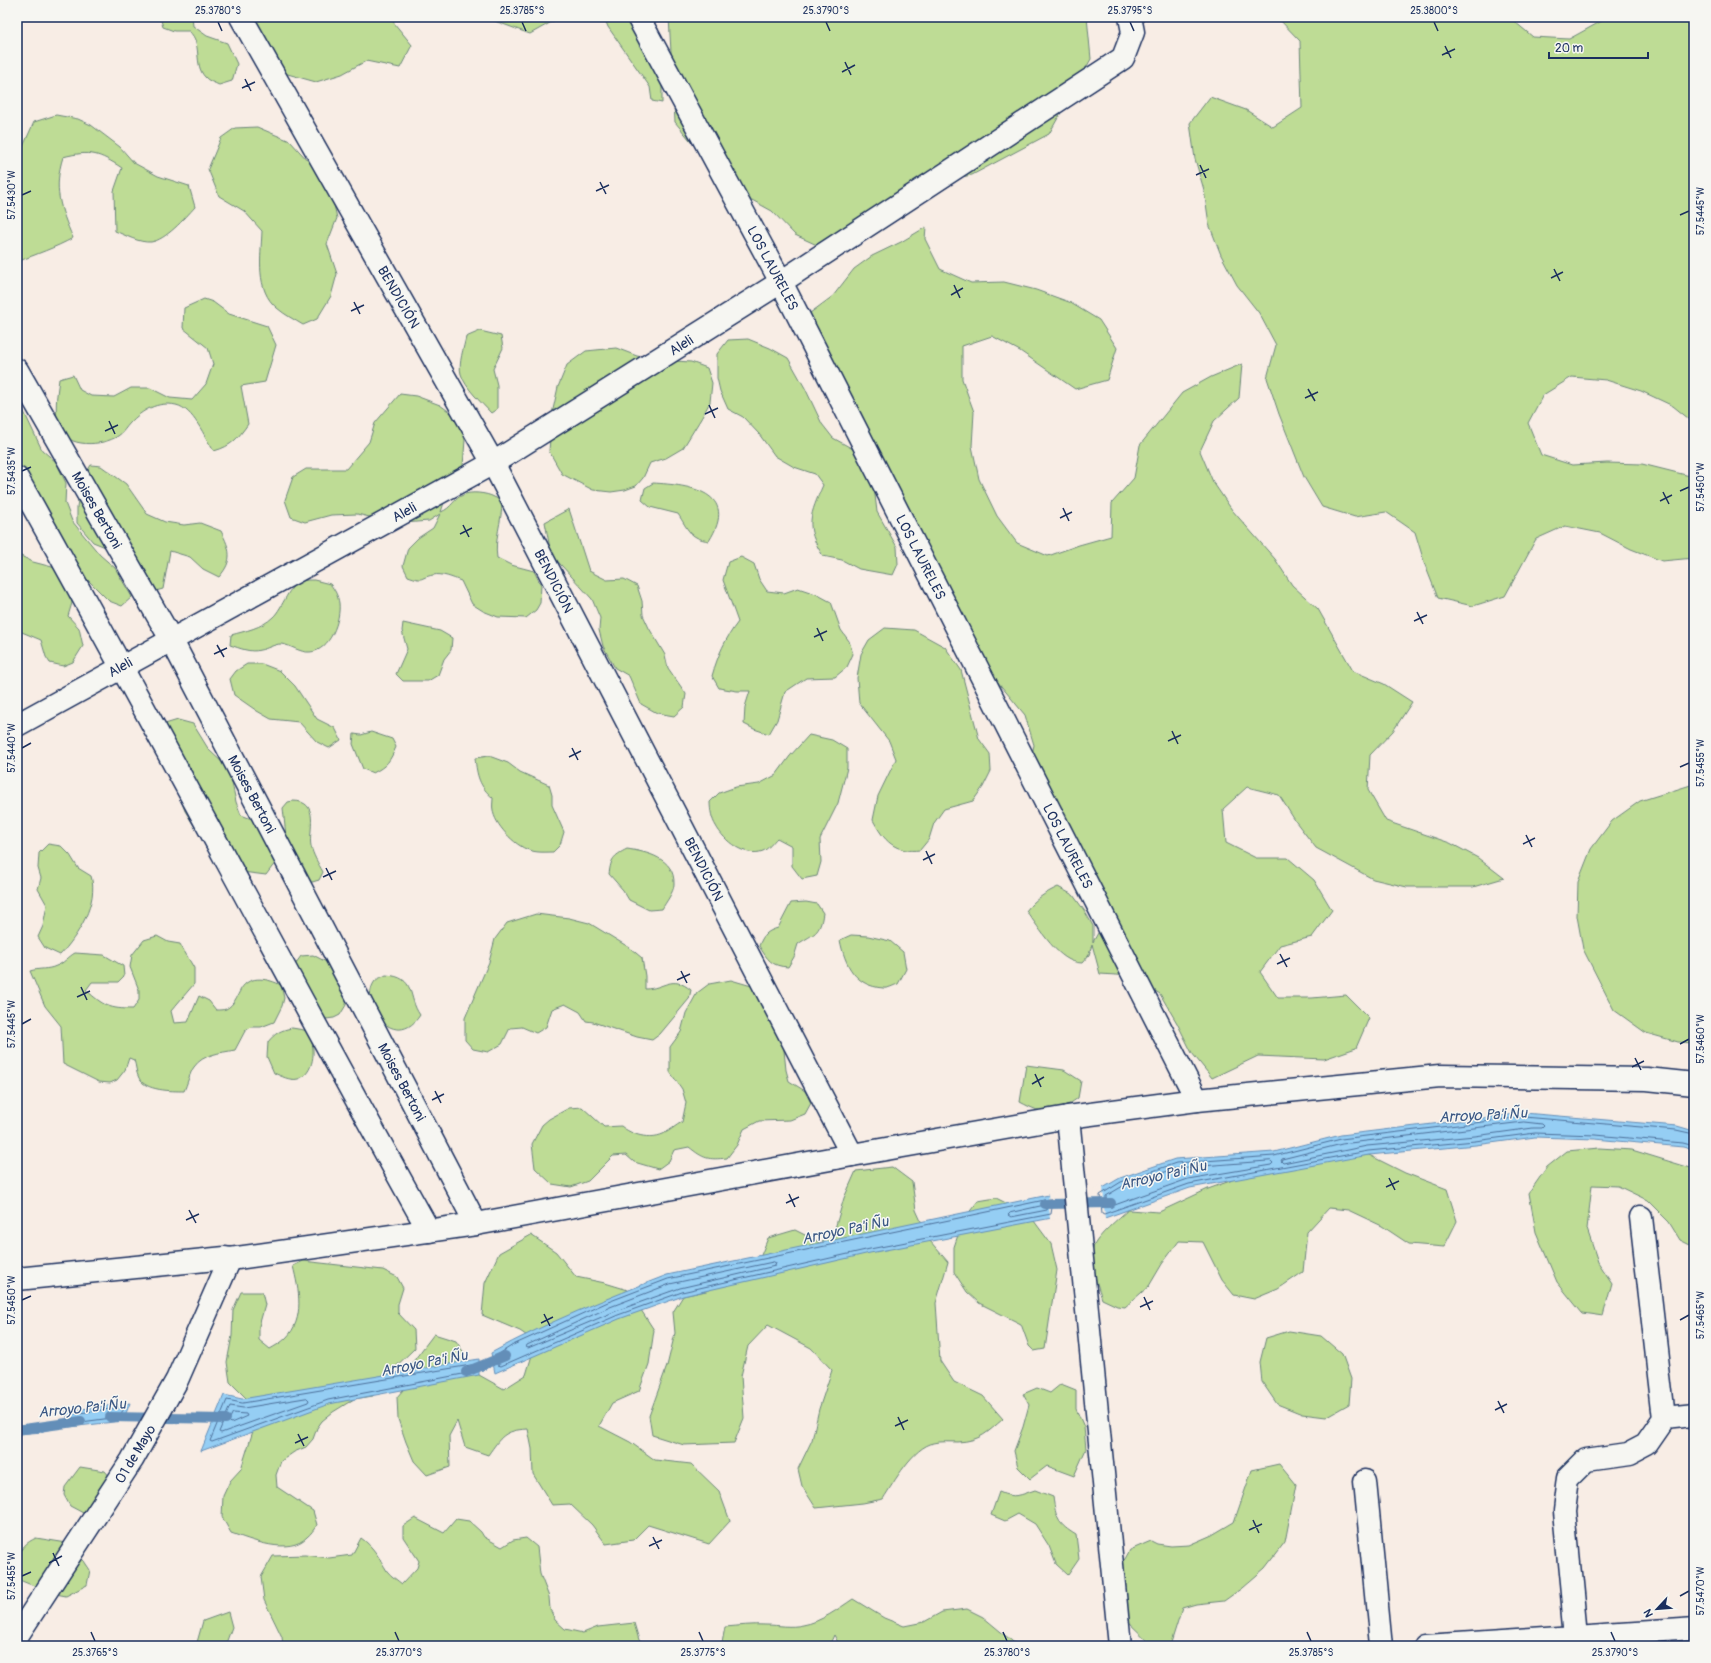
<svg xmlns="http://www.w3.org/2000/svg" width="1711" height="1663" font-family="Pangolin,sans-serif">
  <style>
    .green { fill: #bedc95; stroke: #6c867a }
    .water { fill: #95cef4; stroke: #648eb8 }
    .pier { fill: #f8ede5 }
    .lines { fill: none; stroke-linecap: round; stroke-linejoin: round }
    .shore { stroke: #4c6f9a; stroke-width: 1 }
    .stream { stroke: #648eb8; stroke-width: 10 }
    .minor-casing { stroke: #1b2f5e; stroke-width: 25 }
    .tertiary-casing { stroke: #1b2f5e; stroke-width: 25 }
    .secondary-casing { stroke: #1b2f5e; stroke-width: 25 }
    .minor { stroke: #f6f6f2; stroke-width: 22 }
    .tertiary { stroke: #f6f6f2; stroke-width: 22 }
    .secondary { stroke: #f6f6f2; stroke-width: 22 }
    .ticks { fill: none; stroke: #1b2f5e; stroke-width: 1.5 }
    .labels { text-anchor: middle; stroke-width: 3; stroke-linejoin: round; paint-order: stroke }
    .street-label { font-size: 14px; fill: #1b2f5e; stroke: #f6f6f2 }
    .water-label { font-size: 15px; font-style: italic; fill: #3a5784; stroke: #f6f6f2 }
    .neatline { fill: none; stroke: #1b2f5e; stroke-width: 1.5 }
    .ticks-label { font-size: 10px; text-anchor: middle; fill: #1b2f5e }
  </style>
  <rect width="100%" height="100%" fill="#f8ede5"/>
  <filter id="ink" filterUnits="userSpaceOnUse"><feTurbulence type="fractalNoise" baseFrequency=".025" numOctaves="2"/><feDisplacementMap in="SourceGraphic" scale="8" xChannelSelector="R" yChannelSelector="G"/><feConvolveMatrix kernelMatrix="1 2 1 2 8 2 1 2 1" color-interpolation-filters="sRGB"/></filter>
  <g filter="url(#ink)">
    <g class="green">
      <path d="M 160,17 L 192,17 L 193,26 L 207,36 L 227,43 L 237,64 L 232,81 L 219,85 C 215,83 208,81 205,77 C 193,64 203,44 189,31 L 174,31 L 163,27 Z"/>
      <path d="M 245,17 L 393,17 L 394,23 L 412,45 L 400,68 L 366,61 L 342,74 L 316,82 L 284,73 Z"/>
      <path d="M 484,17 L 558,17 L 557,19 L 530,34 Z"/>
      <path d="M 604,17 L 642,17 L 658,28 L 662,51 L 662,103 L 652,101 L 650,87 L 608,27 Z"/>
      <path d="M 669,17 L 1087,17 L 1091,59 L 1049,134 L 972,175 L 929,183 L 850,247 L 817,245 L 795,235 L 772,211 L 730,188 L 675,122 Z"/>
      <path d="M 1277,17 L 1509,17 L 1533,37 L 1569,39 L 1609,17 L 1694,17 L 1694,423 L 1673,406 L 1641,391 L 1606,380 L 1572,377 L 1543,395 L 1528,423 L 1541,455 L 1572,465 L 1607,463 L 1642,464 L 1694,477 L 1694,558 L 1662,561 L 1631,549 L 1600,533 L 1565,526 L 1536,539 L 1505,596 L 1473,606 L 1438,598 L 1425,565 L 1415,532 L 1386,512 L 1355,517 L 1322,507 L 1304,477 L 1279,414 L 1267,378 L 1276,345 L 1259,313 L 1237,285 L 1221,255 L 1209,224 L 1204,190 L 1195,159 L 1190,123 L 1210,97 L 1246,110 L 1273,127 L 1302,108 L 1300,41 Z"/>
      <path d="M 56,115 L 78,119 L 91,125 L 120,147 L 134,163 L 158,176 L 189,186 L 195,207 C 185,218 166,240 151,242 C 139,243 125,235 115,231 L 114,191 L 122,168 C 99,153 90,150 63,157 C 53,189 60,208 73,238 C 55,248 36,254 17,262 L 17,160 L 34,122 Z"/>
      <path d="M 257,127 L 290,141 L 319,173 L 331,192 L 337,218 L 327,244 L 337,274 L 331,296 L 317,319 L 303,325 C 295,320 285,315 277,308 C 255,290 261,257 262,231 L 244,211 L 219,196 L 208,169 L 221,138 L 235,128 Z"/>
      <path d="M 926,227 L 925,239 L 940,269 L 971,283 L 1004,282 L 1036,290 L 1069,302 L 1099,320 L 1117,348 L 1107,380 L 1075,389 L 1020,351 L 992,336 L 962,346 L 962,379 L 974,412 L 972,446 L 979,479 L 997,516 L 1017,543 L 1048,556 L 1079,545 L 1111,536 L 1112,503 L 1134,478 L 1140,445 L 1182,393 L 1211,377 L 1242,364 L 1239,398 L 1214,421 L 1200,451 L 1213,482 L 1232,510 L 1275,559 L 1292,585 L 1318,609 L 1353,671 L 1384,684 L 1412,702 L 1393,731 L 1370,755 L 1368,790 L 1386,821 L 1450,843 L 1478,858 L 1504,878 L 1473,887 L 1407,887 L 1373,879 L 1316,848 L 1296,822 L 1279,795 L 1247,787 L 1223,809 L 1226,843 L 1256,858 L 1288,858 L 1314,880 L 1332,910 L 1312,937 L 1280,945 L 1260,972 L 1278,998 L 1312,998 L 1346,995 L 1369,1018 L 1356,1048 L 1324,1059 L 1258,1056 L 1212,1078 L 1192,1053 L 1177,1023 L 1160,994 L 1132,976 L 1100,974 L 1092,944 L 1089,955 L 1082,963 C 1058,963 1040,928 1026,911 C 1034,900 1045,893 1058,887 L 1073,895 L 1084,910 L 1093,926 L 1093,942 L 1108,915 L 1075,859 L 1035,808 L 1027,776 L 1034,745 L 1025,715 L 982,663 L 954,608 L 945,578 L 924,550 L 806,316 L 833,296 L 854,269 L 872,256 L 901,242 Z"/>
      <path d="M 204,299 L 213,302 L 229,314 L 267,326 L 276,345 L 265,382 L 241,386 L 248,424 C 238,438 232,446 214,451 C 204,437 194,409 176,405 C 158,401 142,410 130,423 C 126,427 123,433 118,436 C 103,446 66,449 59,427 C 54,411 57,395 59,379 L 73,375 L 80,390 L 91,396 L 114,397 L 131,388 L 150,388 L 170,398 L 192,400 L 206,384 L 213,364 L 208,348 L 183,328 L 184,308 Z"/>
      <path d="M 480,331 L 501,336 L 503,348 L 493,369 L 497,385 L 497,409 L 491,413 C 482,403 465,388 461,374 C 458,364 464,347 466,337 Z"/>
      <path d="M 748,339 L 770,348 L 788,358 L 805,388 L 822,424 L 833,438 L 853,449 L 866,464 L 875,495 L 877,512 L 897,547 L 898,564 L 893,575 L 859,569 L 842,560 L 823,556 C 804,526 810,515 823,485 L 815,474 L 794,467 L 775,456 L 759,434 L 743,417 L 728,409 L 720,391 L 717,378 L 717,354 L 728,340 Z"/>
      <path d="M 616,348 L 637,356 L 658,360 L 691,362 L 707,368 L 712,383 L 710,402 L 702,417 L 683,448 L 666,458 L 650,463 L 643,478 L 636,486 L 625,490 L 611,492 L 593,490 L 562,474 L 549,451 L 552,414 L 558,387 L 567,365 L 586,351 Z"/>
      <path d="M 400,394 L 416,396 L 440,405 L 458,418 L 465,440 L 463,466 L 449,487 L 441,512 C 452,508 454,498 463,495 C 470,491 487,493 494,497 C 497,498 500,501 502,502 C 502,522 494,539 497,558 L 511,565 L 534,571 L 541,585 L 540,603 L 536,610 L 526,618 L 498,617 L 483,611 L 472,604 L 461,581 C 453,578 442,573 433,575 C 418,578 425,582 408,576 L 403,566 L 408,548 L 418,538 L 433,528 L 440,514 L 429,521 L 404,523 L 386,521 L 357,514 L 331,515 L 305,522 L 291,517 L 285,500 L 293,477 L 306,469 L 346,469 L 369,442 L 375,423 Z"/>
      <path d="M 17,397 L 42,450 L 56,462 L 66,483 L 65,503 L 72,521 L 100,555 L 115,568 L 132,597 L 122,606 L 109,601 L 68,560 L 17,487 Z"/>
      <path d="M 91,465 L 101,466 L 126,484 L 147,514 L 165,522 L 184,525 L 200,523 L 221,531 C 230,549 234,560 219,577 L 203,569 L 190,557 L 170,551 L 163,589 L 152,592 L 113,550 L 93,542 L 77,523 L 77,507 L 81,481 Z"/>
      <path d="M 653,483 C 690,485 740,492 709,541 C 689,538 688,529 678,514 L 650,507 L 642,500 L 645,488 Z"/>
      <path d="M 569,509 L 589,571 L 607,580 L 624,579 L 637,586 L 642,601 L 643,615 L 649,628 L 665,655 L 668,668 L 686,694 L 684,707 L 674,716 L 657,713 L 641,704 L 629,676 L 615,668 L 603,646 L 599,630 L 600,618 L 592,599 L 551,554 L 545,522 Z"/>
      <path d="M 17,523 L 19,555 L 33,562 L 52,567 L 63,576 L 69,590 L 72,603 L 68,616 L 79,628 L 83,646 L 73,662 L 63,666 L 50,663 L 46,657 L 41,640 L 17,630 Z"/>
      <path d="M 741,557 L 754,564 L 759,579 L 767,591 L 784,593 L 798,588 L 816,594 L 831,602 L 841,630 L 849,641 L 853,654 L 847,667 L 835,677 L 806,678 L 785,692 L 777,720 L 769,734 L 754,729 L 744,724 L 745,707 L 750,691 L 737,691 L 719,688 L 712,676 C 718,655 725,639 738,622 L 723,580 L 728,562 Z"/>
      <path d="M 314,580 L 330,584 C 335,590 338,596 339,603 C 341,620 330,651 310,652 C 300,653 291,645 281,644 C 274,644 267,649 260,650 C 251,653 239,648 230,645 L 231,635 C 245,631 262,628 273,617 C 283,608 289,584 301,581 C 305,580 310,580 314,580 Z"/>
      <path d="M 403,623 L 440,631 L 452,638 L 451,650 L 444,659 L 438,675 L 428,681 L 403,681 L 396,674 L 407,649 L 402,631 Z"/>
      <path d="M 885,628 L 914,630 L 945,647 L 961,670 L 979,739 L 990,754 L 991,771 L 983,787 L 973,801 L 944,809 L 934,823 L 929,839 L 920,850 C 895,853 884,841 873,820 L 878,796 L 896,759 L 889,741 L 859,703 L 857,678 L 861,654 L 869,640 Z"/>
      <path d="M 247,664 L 262,664 L 280,671 L 295,686 L 317,719 L 335,728 L 341,740 L 329,748 L 317,742 L 299,722 L 271,719 L 257,711 L 234,695 L 230,679 L 236,671 Z"/>
      <path d="M 178,720 L 193,724 L 209,750 L 225,765 L 231,778 L 236,802 L 241,815 L 257,821 L 277,849 L 275,863 L 266,875 L 242,872 L 208,841 L 199,834 L 185,811 L 180,798 L 180,782 L 158,741 L 165,724 Z"/>
      <path d="M 371,732 L 392,739 L 396,747 C 390,761 387,766 373,773 L 363,769 L 353,744 L 354,734 L 361,735 Z"/>
      <path d="M 809,735 L 832,740 L 847,749 L 847,768 L 838,803 L 820,839 L 821,862 L 817,876 L 802,879 L 792,866 L 792,846 L 777,838 C 773,842 768,849 763,851 C 745,858 724,841 716,826 C 712,820 710,810 710,802 L 719,793 L 736,787 L 759,784 L 776,775 L 790,756 Z"/>
      <path d="M 489,756 L 508,763 L 520,772 L 549,785 L 552,795 L 552,805 L 564,832 L 560,845 L 553,852 C 545,852 537,853 529,850 C 515,846 494,824 493,810 C 492,806 493,802 493,798 C 479,786 477,776 475,758 Z"/>
      <path d="M 1694,784 L 1694,1043 L 1678,1042 L 1646,1033 L 1614,1010 L 1583,949 L 1577,916 L 1578,882 L 1591,849 L 1612,821 L 1640,801 Z"/>
      <path d="M 293,801 C 321,801 308,831 311,846 C 313,855 318,863 323,872 L 319,880 L 309,883 L 290,850 L 286,836 L 283,808 L 288,802 Z"/>
      <path d="M 48,844 L 61,846 L 70,855 L 78,868 L 91,876 C 99,902 78,936 60,955 L 45,948 L 38,937 L 43,926 L 47,905 L 38,889 L 41,878 L 38,868 L 39,853 Z"/>
      <path d="M 627,849 C 647,852 675,858 674,884 C 674,892 666,902 662,909 L 649,910 L 629,900 L 623,890 L 609,874 C 611,859 613,856 627,849 Z"/>
      <path d="M 806,902 L 817,904 L 823,913 C 820,935 814,933 798,944 L 794,957 L 788,967 C 771,966 768,960 759,946 C 763,935 767,931 778,928 L 791,903 Z"/>
      <path d="M 536,914 L 569,918 L 589,923 L 630,948 L 642,958 L 645,976 L 645,989 C 664,989 672,974 691,990 L 689,999 L 660,1034 L 652,1040 L 637,1037 L 593,1022 L 586,1021 L 580,1012 L 565,1004 L 552,1009 L 546,1027 L 536,1033 L 522,1027 L 510,1028 L 502,1044 L 488,1052 L 473,1049 L 465,1040 L 465,1018 L 489,962 L 495,939 L 507,923 Z"/>
      <path d="M 851,935 L 868,936 L 890,941 L 903,952 L 906,969 L 898,984 C 894,985 888,989 883,988 C 855,986 845,965 840,940 Z"/>
      <path d="M 157,936 L 168,942 L 180,944 L 194,968 L 194,984 L 171,1011 L 174,1023 L 188,1022 L 199,996 L 209,1001 L 216,1010 C 219,1010 223,1010 226,1009 C 234,1005 237,996 241,989 C 250,974 269,979 281,985 L 284,998 L 282,1006 L 274,1022 L 261,1027 L 251,1027 L 245,1031 L 235,1050 C 220,1053 203,1054 194,1067 C 190,1072 187,1085 184,1091 C 172,1091 145,1091 139,1078 C 136,1073 136,1065 134,1060 L 129,1058 L 125,1070 L 117,1080 L 110,1083 L 99,1082 L 63,1064 L 61,1026 L 45,1006 L 30,971 C 39,968 48,970 56,966 C 63,964 69,956 75,953 L 104,955 L 123,966 L 124,976 L 118,982 L 92,982 L 86,990 C 104,1006 109,1009 133,1009 L 139,1000 L 139,990 L 130,967 L 132,955 L 144,940 Z"/>
      <path d="M 313,955 L 338,968 L 348,992 L 346,1005 L 340,1015 L 334,1018 L 326,1019 L 318,1013 L 295,974 L 296,963 L 301,956 Z"/>
      <path d="M 386,975 C 417,977 407,997 420,1015 C 396,1053 357,1005 375,981 C 378,978 383,977 386,975 Z"/>
      <path d="M 731,980 L 755,987 L 764,1011 L 782,1031 L 786,1070 L 789,1081 L 805,1091 L 811,1103 L 805,1114 L 790,1120 L 759,1121 L 744,1129 L 737,1145 L 727,1158 C 708,1160 704,1159 689,1147 L 674,1150 L 669,1161 L 658,1169 L 634,1162 L 626,1155 L 613,1156 L 588,1181 L 571,1187 L 552,1184 L 535,1168 L 532,1144 L 542,1125 L 549,1119 L 569,1108 L 582,1107 L 604,1127 L 621,1126 C 632,1135 649,1140 663,1134 C 670,1131 676,1125 682,1122 L 686,1103 L 682,1089 L 670,1072 L 670,1047 L 681,1032 L 686,1013 L 697,993 L 709,984 Z"/>
      <path d="M 292,1028 L 304,1030 C 306,1032 309,1034 310,1037 C 316,1049 314,1074 298,1079 C 290,1081 281,1076 274,1073 L 267,1057 L 268,1042 C 275,1033 281,1030 292,1028 Z"/>
      <path d="M 1026,1065 L 1064,1070 L 1081,1081 L 1078,1098 C 1054,1115 1046,1116 1020,1102 Z"/>
      <path d="M 1599,1148 L 1632,1150 L 1694,1169 L 1694,1247 L 1680,1240 L 1669,1222 L 1647,1200 L 1618,1186 L 1592,1185 L 1587,1229 L 1598,1262 L 1612,1283 L 1603,1316 L 1582,1313 L 1557,1282 L 1536,1232 L 1529,1193 L 1547,1167 L 1567,1151 Z"/>
      <path d="M 1369,1155 L 1405,1173 L 1447,1189 L 1457,1221 L 1444,1247 L 1409,1244 L 1382,1226 L 1348,1210 L 1329,1208 L 1307,1232 L 1303,1272 L 1278,1289 L 1254,1299 L 1234,1295 L 1222,1280 L 1203,1242 L 1179,1241 L 1162,1264 L 1149,1286 L 1125,1307 L 1117,1306 L 1102,1299 C 1098,1285 1088,1262 1093,1248 C 1096,1237 1120,1217 1128,1210 L 1159,1212 L 1208,1189 L 1230,1181 L 1259,1168 Z"/>
      <path d="M 892,1167 L 912,1182 L 916,1210 L 930,1241 L 948,1262 L 936,1303 L 940,1361 L 954,1382 L 983,1396 L 1003,1419 C 988,1432 980,1441 958,1442 C 950,1442 941,1441 934,1443 C 913,1447 894,1482 883,1499 L 863,1503 L 816,1508 L 802,1486 L 798,1469 L 812,1440 L 819,1409 L 832,1370 L 811,1348 L 768,1325 L 748,1346 L 741,1376 L 744,1418 L 734,1443 L 684,1445 L 652,1435 L 649,1416 L 667,1366 L 675,1333 L 673,1312 L 683,1296 L 706,1291 L 757,1265 L 768,1238 L 795,1230 L 821,1243 L 834,1232 L 844,1198 L 856,1171 Z"/>
      <path d="M 996,1198 L 1018,1209 L 1034,1221 L 1051,1244 L 1057,1270 L 1045,1349 L 1034,1351 L 1029,1346 L 1021,1324 L 979,1303 L 967,1292 L 954,1272 L 954,1247 L 963,1220 L 978,1201 Z"/>
      <path d="M 531,1235 L 556,1252 L 576,1277 L 605,1283 L 628,1290 L 654,1330 L 649,1364 L 639,1391 L 612,1403 L 599,1426 L 630,1442 L 655,1460 L 691,1464 L 719,1491 L 730,1521 L 709,1544 L 648,1525 L 633,1540 L 606,1544 L 592,1525 L 570,1504 L 552,1505 L 533,1474 L 532,1449 L 528,1429 C 504,1430 501,1437 488,1455 L 465,1447 L 457,1421 L 449,1436 L 450,1467 L 427,1475 L 414,1461 L 406,1442 L 398,1419 L 397,1397 L 403,1390 L 412,1363 L 434,1334 L 456,1341 L 479,1375 L 504,1389 L 526,1375 L 536,1342 L 520,1331 L 482,1315 L 485,1283 L 499,1253 Z"/>
      <path d="M 303,1261 L 383,1270 L 397,1277 L 403,1288 L 398,1304 L 398,1313 L 414,1330 L 415,1348 L 387,1375 L 373,1396 L 354,1399 L 333,1412 L 322,1421 L 317,1428 L 313,1439 L 306,1447 L 294,1452 L 281,1461 L 276,1475 L 277,1487 L 313,1511 L 317,1525 C 314,1529 311,1534 307,1537 C 289,1556 251,1540 231,1533 L 222,1517 L 223,1496 L 230,1481 L 241,1469 L 253,1431 L 252,1404 L 230,1382 L 227,1362 L 232,1336 L 233,1310 L 241,1292 L 262,1292 L 265,1305 L 259,1326 L 259,1340 L 270,1349 C 275,1346 281,1343 286,1338 C 305,1319 299,1290 293,1266 Z"/>
      <path d="M 1289,1331 L 1321,1336 L 1342,1354 L 1351,1379 L 1349,1404 L 1326,1417 L 1302,1414 L 1277,1404 L 1262,1382 L 1260,1362 L 1266,1338 Z"/>
      <path d="M 1061,1384 L 1076,1390 L 1076,1409 L 1084,1427 L 1086,1449 L 1074,1476 L 1047,1466 L 1030,1479 L 1018,1467 L 1014,1451 L 1023,1427 L 1029,1405 L 1023,1394 L 1037,1388 L 1050,1393 Z"/>
      <path d="M 1279,1464 L 1296,1485 L 1285,1542 L 1265,1568 L 1242,1588 L 1224,1601 L 1196,1604 L 1182,1608 L 1170,1646 L 1153,1646 L 1125,1619 L 1113,1580 L 1130,1550 L 1151,1541 L 1157,1544 L 1171,1546 L 1189,1545 L 1212,1535 L 1234,1522 L 1252,1470 Z"/>
      <path d="M 80,1467 L 105,1471 L 115,1483 L 85,1514 L 70,1506 L 64,1495 L 65,1487 Z"/>
      <path d="M 1035,1490 L 1053,1497 C 1056,1519 1058,1524 1076,1535 L 1079,1559 L 1068,1575 L 1056,1564 L 1049,1546 L 1035,1524 L 1018,1514 L 1005,1521 L 991,1515 L 999,1492 C 1015,1499 1020,1495 1035,1490 Z"/>
      <path d="M 415,1518 L 444,1533 L 456,1519 L 469,1521 L 481,1532 L 484,1537 L 502,1547 L 513,1540 L 526,1538 L 537,1547 L 540,1574 L 549,1597 L 550,1609 L 555,1620 L 565,1629 L 583,1633 L 598,1627 L 634,1623 L 639,1640 L 645,1646 L 283,1646 L 282,1637 L 264,1600 L 261,1577 L 273,1556 L 305,1555 L 329,1558 L 352,1555 L 361,1538 C 374,1547 379,1558 387,1571 C 391,1576 397,1580 402,1584 L 417,1568 L 419,1561 L 403,1537 L 403,1526 Z"/>
      <path d="M 36,1538 L 67,1543 L 84,1561 L 90,1570 L 87,1585 L 66,1596 L 51,1593 L 17,1579 C 17,1560 16,1547 36,1538 Z"/>
      <path d="M 853,1599 L 884,1618 L 904,1626 L 924,1622 L 942,1612 L 967,1609 L 983,1617 L 1018,1646 L 840,1646 L 834,1635 L 829,1646 L 726,1646 L 722,1643 L 725,1627 C 739,1626 752,1624 766,1625 C 779,1625 790,1628 803,1625 C 821,1622 838,1609 853,1599 Z"/>
      <path d="M 228,1612 L 232,1627 L 225,1646 L 196,1646 L 203,1621 Z"/>
    </g>
    <g class="water">
      <path d="M 1524,1113 L 1677,1126 L 1694,1131 L 1694,1150 L 1683,1147 L 1595,1139 L 1535,1137 L 1476,1145 L 1369,1155 L 1190,1188 L 1099,1220 L 1096,1192 L 1120,1178 L 1175,1159 L 1274,1152 L 1341,1135 Z"/>
      <path d="M 1058,1193 L 1057,1217 L 870,1253 L 683,1296 L 619,1319 L 495,1373 L 491,1353 C 547,1322 608,1298 667,1275 Z"/>
      <path d="M 479,1359 L 479,1375 L 329,1404 L 201,1451 L 224,1395 L 242,1399 Z"/>
      <path d="M 130,1403 L 123,1421 L 69,1427 L 66,1411 Z"/>
      <path d="M 42,1424 L 43,1432 L 17,1434 L 17,1425 Z"/>
    </g>
    <g class="pier">
      <path d="M 1103,1185 L 1105,1220 L 1099,1222 L 1097,1221 L 1094,1191 Z"/>
      <path d="M 1058,1191 L 1060,1193 L 1059,1218 L 1050,1220 L 1048,1193 Z"/>
    </g>
    <g class="lines">
      <g class="shore">
        <path d="M 1524,1122 L 1542,1124 L 1544,1126 L 1542,1128 L 1533,1128 L 1475,1136 L 1367,1146 L 1283,1163 L 1281,1161 L 1282,1159 L 1342,1144 Z"/>
        <path d="M 1694,1134 L 1676,1130 L 1524,1117 L 1341,1139 L 1274,1156 L 1176,1163 L 1121,1182 L 1100,1195 L 1102,1213 L 1104,1214 L 1189,1184 L 1368,1151 L 1475,1141 L 1535,1133 L 1596,1135 L 1683,1143 L 1694,1146"/>
        <path d="M 1271,1161 L 1273,1163 L 1271,1165 L 1188,1179 L 1109,1207 L 1106,1206 L 1106,1196 L 1123,1186 L 1177,1168 Z"/>
        <path d="M 1051,1199 L 1053,1201 L 1051,1214 L 870,1249 L 682,1292 L 618,1315 L 501,1366 L 498,1365 L 497,1355 L 513,1345 L 608,1302 L 668,1279 Z"/>
        <path d="M 1046,1205 L 1048,1207 L 1047,1210 L 1011,1217 L 1008,1215 L 1010,1213 Z"/>
        <path d="M 774,1262 L 776,1263 L 775,1266 L 680,1288 L 616,1311 L 528,1348 L 526,1347 L 527,1345 L 610,1307 L 670,1284 Z"/>
        <path d="M 472,1365 L 475,1366 L 473,1372 L 328,1400 L 212,1442 L 210,1441 L 227,1400 L 242,1403 Z"/>
        <path d="M 307,1398 L 309,1400 L 308,1402 L 221,1433 L 219,1432 L 230,1406 L 243,1408 Z"/>
        <path d="M 121,1408 L 123,1410 L 119,1417 L 74,1423 L 72,1421 L 71,1416 L 73,1414 Z"/>
        <path d="M 233,1413 L 246,1414 L 247,1416 L 231,1423 L 229,1421 Z"/>
      </g>
      <g class="stream">
        <path d="M 1045,1204 L 1111,1203"/>
        <path d="M 466,1372 L 505,1356"/>
        <path d="M 110,1417 L 226,1419"/>
        <path d="M 17,1430 L 81,1421"/>
      </g>
      <defs>
        <g id="minor">
          <path d="M 241,17 L 493,463 L 852,1155"/>
          <path d="M 638,17 L 781,282 L 1197,1100"/>
          <path d="M 17,725 L 493,463 L 781,282 L 1123,58 L 1133,32 L 1130,17"/>
          <path d="M 1068,1117 L 1120,1646"/>
          <path d="M 1664,1418 L 1694,1415"/>
          <path d="M 1365,1481 L 1381,1646"/>
          <path d="M 1576,1635 L 1564,1511 L 1568,1478 L 1586,1460 L 1627,1454 L 1646,1444 L 1664,1418 L 1641,1217"/>
          <path d="M 1426,1646 L 1694,1628"/>
        </g>
        <g id="tertiary">
          <path d="M 17,370 L 171,639 L 476,1224"/>
          <path d="M 17,478 C 157,727 289,981 429,1231"/>
          <path d="M 17,1636 L 132,1460 L 177,1380 L 230,1259"/>
        </g>
        <path id="secondary" d="M 17,1279 L 225,1258 L 230,1259 L 476,1224 L 852,1155 L 1068,1117 L 1197,1100 L 1440,1076 L 1647,1079 L 1694,1084"/>
      </defs>
      <use href="#minor" class="minor-casing"/>
      <use href="#tertiary" class="tertiary-casing"/>
      <use href="#secondary" class="secondary-casing"/>
      <use href="#minor" class="minor"/>
      <use href="#tertiary" class="tertiary"/>
      <use href="#secondary" class="secondary"/>
    </g>
  </g>
  <path class="ticks" d="M 218,22 L 222,31M 522,22 L 526,31M 826,22 L 830,31M 1130,22 L 1134,31M 1434,22 L 1438,31M 1445,46 L 1451,58M 1442,55 L 1455,49M 845,62 L 851,75M 842,72 L 855,65M 245,79 L 251,91M 242,88 L 255,82M 1200,165 L 1206,178M 1196,175 L 1209,169M 600,182 L 606,194M 596,191 L 609,185M 22,195 L 31,191M 1680,215 L 1689,211M 1554,269 L 1560,281M 1551,278 L 1563,272M 954,285 L 960,298M 951,295 L 963,288M 354,302 L 360,314M 351,311 L 364,305M 1308,389 L 1315,401M 1305,398 L 1318,392M 709,405 L 715,418M 705,414 L 718,408M 109,421 L 115,434M 105,431 L 118,425M 22,471 L 31,467M 1680,491 L 1689,487M 1663,492 L 1669,504M 1660,501 L 1672,495M 1063,508 L 1069,521M 1060,518 L 1072,512M 463,525 L 469,537M 460,534 L 472,528M 1417,612 L 1423,624M 1414,621 L 1427,615M 817,628 L 823,641M 814,637 L 827,631M 217,645 L 224,657M 214,654 L 227,648M 1172,731 L 1178,744M 1168,741 L 1181,735M 22,748 L 31,743M 572,748 L 578,760M 569,757 L 581,751M 1680,767 L 1689,763M 1526,835 L 1532,847M 1523,844 L 1535,838M 926,851 L 932,864M 923,860 L 935,854M 326,868 L 332,880M 323,877 L 336,871M 1280,954 L 1287,967M 1277,964 L 1290,958M 681,971 L 687,983M 677,980 L 690,974M 81,987 L 87,1000M 77,997 L 90,991M 22,1024 L 31,1019M 1680,1044 L 1689,1039M 1635,1058 L 1641,1070M 1632,1067 L 1644,1061M 1035,1074 L 1041,1087M 1032,1084 L 1044,1077M 435,1091 L 441,1103M 432,1100 L 444,1094M 1389,1178 L 1395,1190M 1386,1187 L 1399,1181M 789,1194 L 795,1207M 786,1203 L 799,1197M 189,1210 L 196,1223M 186,1220 L 199,1214M 1144,1297 L 1150,1310M 22,1300 L 31,1296M 1140,1307 L 1153,1301M 544,1314 L 550,1326M 1680,1320 L 1689,1315M 541,1323 L 553,1317M 1498,1401 L 1504,1413M 1495,1410 L 1507,1404M 898,1417 L 904,1430M 895,1426 L 908,1420M 298,1434 L 304,1446M 295,1443 L 308,1437M 1253,1520 L 1259,1533M 1249,1530 L 1262,1524M 653,1537 L 659,1549M 649,1546 L 662,1540M 53,1553 L 59,1566M 49,1563 L 62,1556M 22,1576 L 31,1572M 1680,1596 L 1689,1591M 91,1632 L 95,1641M 395,1632 L 399,1641M 699,1632 L 703,1641M 1003,1632 L 1007,1641M 1307,1632 L 1311,1641M 1611,1632 L 1615,1641"/>
  <g class="labels">
    <g class="street-label">
      <text transform="translate(773 268) rotate(62)" y="5">LOS LAURELES</text>
      <text transform="translate(399 297) rotate(60)" y="5">BENDICIÓN</text>
      <text transform="translate(681 345) rotate(-32)" y="5">Aleli</text>
      <text transform="translate(97 510) rotate(60)" y="5">Moises Bertoni</text>
      <text transform="translate(404 512) rotate(-29)" y="5">Aleli</text>
      <text transform="translate(921 557) rotate(63)" y="5">LOS LAURELES</text>
      <text transform="translate(554 581) rotate(63)" y="5">BENDICIÓN</text>
      <text transform="translate(120 667) rotate(-29)" y="5">Aleli</text>
      <text transform="translate(252 794) rotate(62)" y="5">Moises Bertoni</text>
      <text transform="translate(1068 846) rotate(63)" y="5">LOS LAURELES</text>
      <text transform="translate(704 869) rotate(63)" y="5">BENDICIÓN</text>
      <text transform="translate(402 1082) rotate(62)" y="5">Moises Bertoni</text>
      <text transform="translate(135 1454) rotate(-59)" y="5">01 de Mayo</text>
    </g>
    <g class="water-label">
      <text transform="translate(1483 1115) rotate(-3)" y="5">Arroyo Pa'i Ñu</text>
      <text transform="translate(1163 1175) rotate(-13)" y="5">Arroyo Pa'i Ñu</text>
      <text transform="translate(845 1230) rotate(-12)" y="5">Arroyo Pa'i Ñu</text>
      <text transform="translate(424 1363) rotate(-11)" y="5">Arroyo Pa'i Ñu</text>
      <text transform="translate(82 1408) rotate(-6)" y="5">Arroyo Pa'i Ñu</text>
    </g>
  </g>
  <rect width="1711" height="1663" fill="none" stroke="#f6f6f2" stroke-width="44"/>
  <g transform="translate(1657 1609) rotate(244)" stroke="#f6f6f2" stroke-width="3" paint-order="stroke">
  <path d="M0-3L7 15L0 10L-7 15Z" fill="#1b2f5e"/>
  <text y="-6" font-size="11" font-weight="bold" text-anchor="middle" fill="#1b2f5e">N</text>
  </g>
  <path d="M1549 52v6h99v-6" fill="none" stroke="#1b2f5e" stroke-width="2"/>
  <text x="1555" y="52" font-size="12" fill="#1b2f5e" stroke="#f6f6f2" stroke-width="3" paint-order="stroke">20 m</text>
  <rect x="22" y="22" width="1667" height="1619" class="neatline"/>
  <g class="ticks-label">
    <text x="218" y="14">25.3780°S</text>
    <text x="522" y="14">25.3785°S</text>
    <text x="826" y="14">25.3790°S</text>
    <text x="1130" y="14">25.3795°S</text>
    <text x="1434" y="14">25.3800°S</text>
    <text transform="translate(11 195) rotate(-90)" y="4">57.5430°W</text>
    <text transform="translate(1700 211) rotate(-90)" y="4">57.5445°W</text>
    <text transform="translate(11 471) rotate(-90)" y="4">57.5435°W</text>
    <text transform="translate(1700 487) rotate(-90)" y="4">57.5450°W</text>
    <text transform="translate(11 748) rotate(-90)" y="4">57.5440°W</text>
    <text transform="translate(1700 763) rotate(-90)" y="4">57.5455°W</text>
    <text transform="translate(11 1024) rotate(-90)" y="4">57.5445°W</text>
    <text transform="translate(1700 1039) rotate(-90)" y="4">57.5460°W</text>
    <text transform="translate(11 1300) rotate(-90)" y="4">57.5450°W</text>
    <text transform="translate(1700 1315) rotate(-90)" y="4">57.5465°W</text>
    <text transform="translate(11 1576) rotate(-90)" y="4">57.5455°W</text>
    <text transform="translate(1700 1591) rotate(-90)" y="4">57.5470°W</text>
    <text x="95" y="1656">25.3765°S</text>
    <text x="399" y="1656">25.3770°S</text>
    <text x="703" y="1656">25.3775°S</text>
    <text x="1007" y="1656">25.3780°S</text>
    <text x="1311" y="1656">25.3785°S</text>
    <text x="1615" y="1656">25.3790°S</text>
  </g>
</svg>
